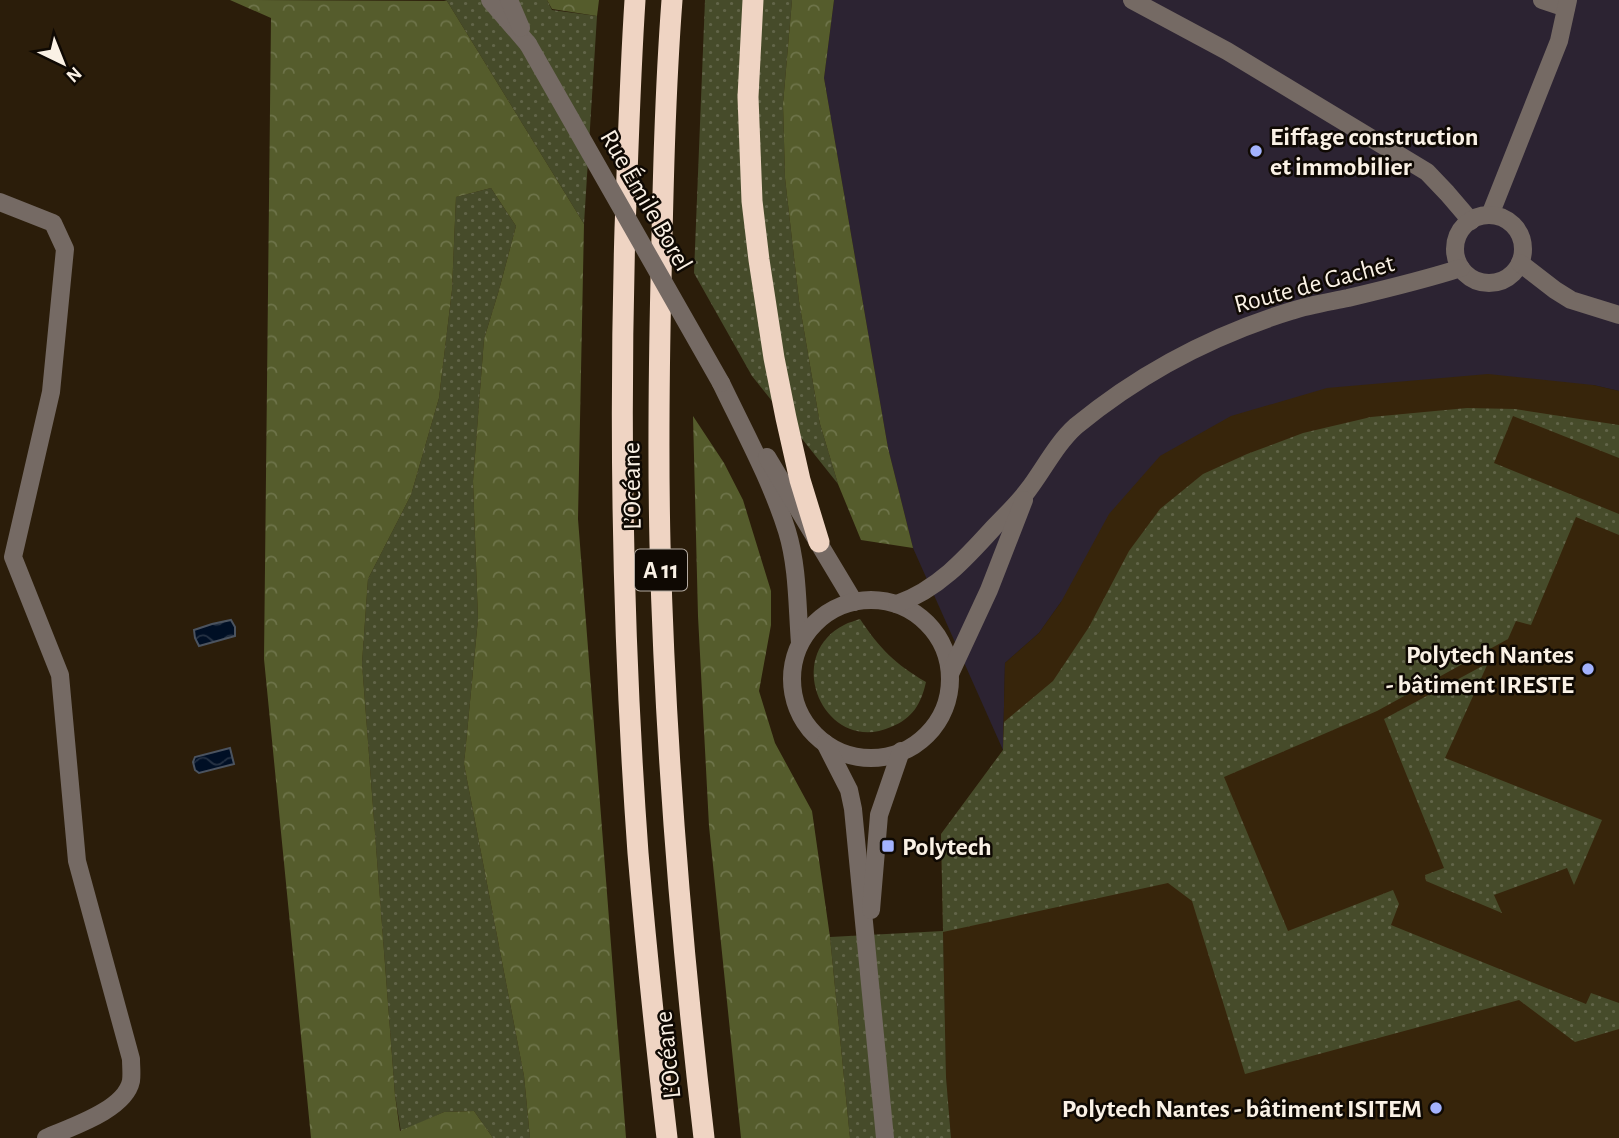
<svg xmlns="http://www.w3.org/2000/svg" width="1619" height="1138" font-family="'Alegreya Sans',sans-serif">
  <style>
    .commercial { fill: #2c2332 }
    .built { fill: #37250b }
    .grass { fill: url(#grass-dots) }
    .forest { fill: url(#forest-crowns) }
    .water { fill: url(#water-waves); stroke: #4b535f; stroke-width: 2 }
    .lines { fill: none; stroke-linecap: round; stroke-linejoin: round }
    .minor { stroke: #756a64; stroke-width: 18 }
    .highway { stroke: #efd4c3; stroke-width: 21 }
    .minor-bridge { stroke: #756a64; stroke-width: 18 }
    .poi-dot { fill: #a3b2fd; stroke: #0f0903; stroke-width: 2.5 }
    .labels { text-anchor: middle; stroke-width: 5; stroke-linejoin: round; paint-order: stroke }
    .shield { fill: #0f0903; stroke: #b4aba1; stroke-width: 2 }
    .shield-label { font-size: 24px; font-weight: bold; fill: #faf1e5 }
    .poi-label { font-size: 26px; font-weight: bold; fill: #faf1e5; stroke: #0f0903; text-anchor: start }
    .street-label { font-size: 26px; fill: #faf1e5; stroke: #0f0903 }
  </style>
  <defs>
    <pattern id="grass-dots" width="8" height="8" patternUnits="userSpaceOnUse" patternTransform="scale(1.75)"><rect width="8" height="8" fill="#464b2a"/><path d="M2 2h.1M6 6h.1" fill="none" stroke="#626549" stroke-width="1.8" stroke-linecap="round"/></pattern>
    <pattern id="forest-crowns" width="20" height="18" patternUnits="userSpaceOnUse" patternTransform="scale(1.75)"><rect width="20" height="18" fill="#555c2c"/><path d="M2 6a3 3 0 1 1 6 0M12 15a3 3 0 1 1 6 0" fill="none" stroke="#6e744a"/></pattern>
    <pattern id="water-waves" width="16" height="10" patternUnits="userSpaceOnUse" patternTransform="scale(1.75)"><rect width="16" height="10" fill="#000f25"/><path d="M0 5q4-4 8 0t8 0" fill="none" stroke="#263244"/></pattern>
  </defs>
  <rect width="100%" height="100%" fill="#2b1d0a"/>
  <path class="commercial" d="M 834,0 L 1619,0 L 1619,391 L 1593,385 L 1061,602 L 1039,633 L 1005,663 L 1003,750 L 913,548 L 888,448 L 824,78 Z"/>
  <path class="built" d="M 1488,374 L 1593,385 L 1619,391 L 1619,1138 L 951,1138 L 946,1077 L 941,834 L 1003,750 L 1005,663 L 1039,633 L 1061,602 L 1109,514 L 1160,456 L 1231,416 L 1327,388 Z"/>
  <g class="grass">
    <path d="M 444,0 L 547,0 L 552,10 L 597,16 L 584,224 L 447,1 Z"/>
    <path d="M 705,0 L 792,0 L 783,104 L 785,178 L 799,301 L 820,424 L 838,484 L 752,376 L 694,273 Z"/>
    <path d="M 491,188 L 516,226 L 499,290 L 484,339 L 473,481 L 478,619 L 464,764 L 524,1076 L 530,1138 L 493,1138 L 474,1111 L 444,1112 L 401,1132 L 395,1095 L 362,663 L 368,579 L 411,495 L 439,398 L 452,290 L 456,197 Z"/>
    <path d="M 1467,408 L 1515,409 L 1619,425 L 1619,458 L 1513,416 L 1494,463 L 1619,514 L 1619,535 L 1576,517 L 1531,625 L 1516,621 L 1508,639 L 1377,711 L 1224,777 L 1288,931 L 1393,890 L 1399,904 L 1391,925 L 1586,1004 L 1591,993 L 1619,1003 L 1619,1029 L 1575,1042 L 1519,1000 L 1245,1074 L 1192,901 L 1168,883 L 943,932 L 946,1077 L 951,1138 L 850,1138 L 830,937 L 943,931 L 941,834 L 1003,750 L 1004,722 L 1053,681 L 1089,627 L 1129,551 L 1160,509 L 1203,474 L 1247,454 L 1303,433 L 1371,417 Z"/>
    <path d="M 860,619 C 880,649 895,664 926,682 C 921,704 913,718 891,727 C 826,756 781,657 844,625 C 849,622 855,621 860,619 Z"/>
    <path d="M 1488,663 L 1445,758 L 1602,820 L 1574,885 L 1567,868 L 1494,895 L 1502,913 L 1426,881 L 1425,875 L 1444,868 L 1384,719 Z"/>
  </g>
  <g class="forest">
    <path d="M 230,0 L 447,1 L 584,224 L 578,519 L 626,1138 L 530,1138 L 524,1076 L 464,764 L 478,619 L 473,481 L 484,339 L 499,290 L 516,226 L 491,188 L 456,197 L 452,290 L 439,398 L 411,495 L 368,579 L 362,663 L 395,1095 L 400,1131 L 444,1112 L 474,1111 L 493,1138 L 311,1138 L 264,659 L 271,18 Z"/>
    <path d="M 547,0 L 599,0 L 597,16 L 552,9 Z"/>
    <path d="M 792,0 L 834,0 L 824,78 L 888,448 L 913,548 L 861,540 L 838,484 L 820,424 L 799,301 L 785,178 L 783,104 Z"/>
    <path d="M 693,416 L 724,463 L 743,500 L 771,591 L 771,625 L 759,691 L 775,743 L 812,811 L 830,937 L 850,1138 L 741,1138 L 709,826 L 698,616 Z"/>
  </g>
  <g class="water">
    <path d="M 231,620 L 235,627 L 235,636 L 199,646 L 195,638 L 194,630 L 212,624 Z"/>
    <path d="M 230,748 L 234,764 L 199,773 L 195,770 L 193,762 L 195,757 Z"/>
  </g>
  <g class="lines">
    <g class="minor">
      <path d="M 490,0 L 528,44"/>
      <path d="M 509,0 L 521,28"/>
      <path d="M 1132,0 L 1227,51 L 1427,172 L 1447,193 L 1471,221"/>
      <path d="M 1542,0 L 1566,8"/>
      <path d="M 0,202 L 53,223 L 65,249 L 51,392 L 13,557 L 60,675 L 77,861 L 131,1059 C 131,1066 132,1074 131,1081 C 125,1110 71,1127 46,1138"/>
      <path d="M 1490,215 L 1559,41 L 1568,0"/>
      <circle cx="1489" cy="249" r="34"/>
      <path d="M 1520,263 L 1555,290 L 1571,300 L 1619,315"/>
      <path d="M 721,383 C 744,431 771,480 787,531 C 798,567 797,606 800,643"/>
      <path d="M 767,457 L 854,602"/>
      <circle cx="871" cy="679" r="79"/>
      <path d="M 897,604 C 939,589 967,557 996,525 C 1007,514 1019,502 1028,490 C 1044,469 1056,444 1076,426 C 1139,374 1213,335 1291,311 C 1309,305 1329,302 1348,298 C 1386,289 1424,280 1461,268"/>
      <path d="M 950,674 L 989,590 L 1024,500"/>
      <path d="M 825,743 L 849,790 L 853,809 L 885,1138"/>
      <path d="M 871,910 L 879,815 L 901,751"/>
    </g>
    <g class="highway">
      <path d="M 635,0 C 630,76 628,152 625,229 C 619,437 623,645 638,853 C 646,948 656,1043 667,1138"/>
      <path d="M 672,0 C 665,93 663,187 661,280 C 659,368 658,456 660,544 C 665,743 681,941 704,1138"/>
      <path d="M 753,0 L 748,97 L 752,201 L 759,260 L 774,358 L 786,418 L 800,480 L 819,542"/>
    </g>
    <path class="minor-bridge" d="M 528,44 L 721,383"/>
  </g>
  <g class="poi-dot">
    <circle cx="1256" cy="151" r="7"/>
    <circle cx="1588" cy="669" r="7"/>
    <rect x="881" y="839" width="14" height="14" rx="3.5"/>
    <circle cx="1436" cy="1108" r="7"/>
  </g>
  <g class="labels">
    <rect class="shield" x="635" y="549.5" width="52" height="41" rx="5"/>
    <g class="shield-label">
      <text x="661" y="578">A 11</text>
    </g>
    <g class="poi-label">
      <text x="1270" y="145">Eiffage construction<tspan x="1270" dy="30">et immobilier</tspan></text>
      <text x="1574" y="663" text-anchor="end">Polytech Nantes<tspan x="1574" dy="30">- bâtiment IRESTE</tspan></text>
      <text x="902" y="855">Polytech</text>
      <text x="1422" y="1117" text-anchor="end">Polytech Nantes - bâtiment ISITEM</text>
    </g>
    <g class="street-label">
      <text transform="translate(647 200) rotate(60)" y="9">Rue Émile Borel</text>
      <text transform="translate(1314 283) rotate(-15)" y="9">Route de Gachet</text>
      <text transform="translate(631 486) rotate(-91)" y="9">L’Océane</text>
      <text transform="translate(667 1055) rotate(-96)" y="9">L’Océane</text>
    </g>
  </g>
  <g transform="translate(63 63) rotate(137)" stroke="#0f0903" stroke-width="5" paint-order="stroke">
  <path d="M0-5L12 26L0 18L-12 26Z" fill="#faf1e5"/>
  <text y="-10" font-size="19" font-weight="bold" text-anchor="middle" fill="#faf1e5">N</text>
  </g>
</svg>
